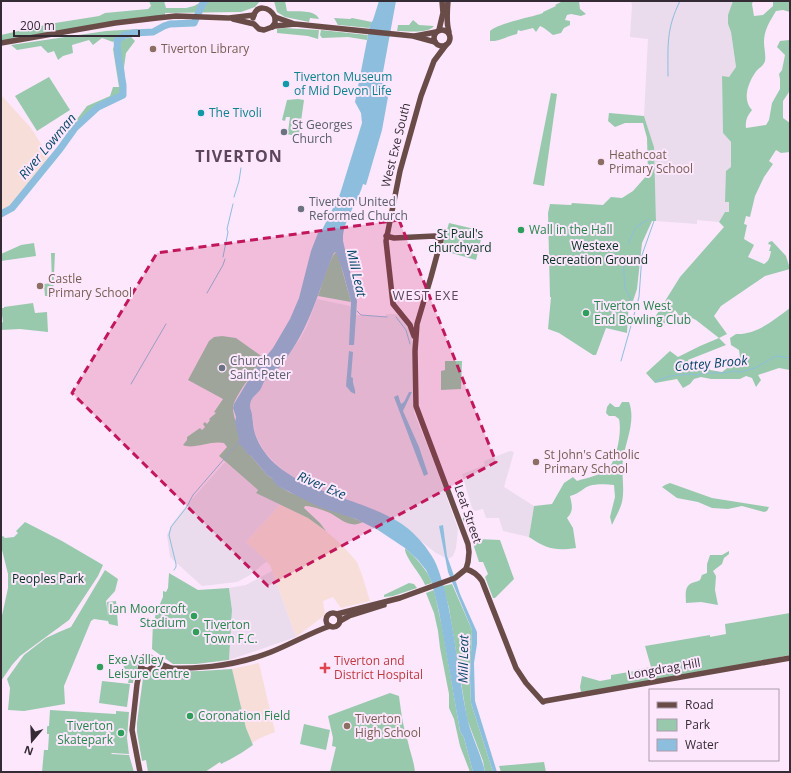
<svg xmlns="http://www.w3.org/2000/svg" width="791" height="773" font-family="'Open Sans',sans-serif">
  <style>
    .commercial { fill: #f8ded9 }
    .industrial { fill: #eadbed }
    .green { fill: #98c9ad }
    .water { fill: #8dbede }
    .lines { fill: none; stroke-linecap: round; stroke-linejoin: round }
    .stream { stroke: #8dbede; stroke-width: 1 }
    .river { stroke: #8dbede; stroke-width: 7 }
    .major { stroke: #694c48; stroke-width: 5.5 }
    .marked { fill: #c2185b; fill-opacity: 0.2; stroke: #c2185b; stroke-width: 3; stroke-dasharray: 8 5; stroke-linejoin: round }
    .education-dot { fill: #8d6e63; stroke: #fde7fc; stroke-width: 1.5 }
    .culture-dot { fill: #0f9aa8; stroke: #fde7fc; stroke-width: 1.5 }
    .worship-dot { fill: #6b7280; stroke: #fde7fc; stroke-width: 1.5 }
    .leisure-dot { fill: #2e9e5b; stroke: #fde7fc; stroke-width: 1.5 }
    .health-dot { fill: #e0444e; stroke: #fde7fc; stroke-width: 1.5 }
    .labels { text-anchor: middle; stroke-width: 4; stroke-linejoin: round; paint-order: stroke }
    .education-label { font-size: 12px; fill: #785e54; stroke: #fde7fc; text-anchor: start }
    .culture-label { font-size: 12px; fill: #0d838f; stroke: #fde7fc; text-anchor: start }
    .worship-label { font-size: 12px; fill: #5b616d; stroke: #fde7fc; text-anchor: start }
    .street-label { font-size: 12px; fill: #352b35; stroke: #fde7fc }
    .leisure-label { font-size: 12px; fill: #27864d; stroke: #fde7fc; text-anchor: start }
    .park-label { font-size: 12px; fill: #05321f; stroke: #fde7fc }
    .health-label { font-size: 12px; fill: #be3a42; stroke: #fde7fc; text-anchor: start }
    .water-label { font-size: 13px; font-style: italic; fill: #074868; stroke: #fde7fc }
    .neighbourhood-label { font-size: 13px; letter-spacing: 1px; fill: #5d465d; stroke: #fde7fc }
    .district-label { font-size: 16px; font-weight: bold; letter-spacing: 1px; fill: #5d465d; stroke: #fde7fc }
  </style>
  <rect width="100%" height="100%" fill="#fde7fc"/>
  <g class="commercial">
    <path d="M 1,95 L 31,128 L 53,163 L 6,214 L 1,216 Z"/>
    <path d="M 280,504 L 308,518 L 326,531 L 342,545 L 357,562 L 362,575 L 370,601 L 341,608 L 333,597 L 323,601 L 325,615 L 296,637 L 270,565 L 246,542 L 277,508 Z"/>
    <path d="M 259,663 L 275,732 L 260,738 L 252,743 L 246,728 L 232,669 Z"/>
  </g>
  <g class="industrial">
    <path d="M 631,1 L 733,1 L 728,24 L 731,32 L 736,68 L 729,77 L 722,77 L 723,133 L 731,142 L 731,168 L 725,202 L 729,202 L 729,212 L 725,212 L 719,222 L 697,220 L 697,224 L 656,221 L 654,147 L 644,116 L 648,39 L 630,37 L 632,6 Z"/>
    <path d="M 317,299 L 350,306 L 351,311 L 356,315 L 386,317 L 386,314 L 396,314 L 404,320 L 409,328 L 413,343 L 414,413 L 434,462 L 458,529 L 456,548 L 453,556 L 448,559 L 436,553 L 418,539 L 412,532 L 392,518 L 359,504 L 326,492 L 290,475 L 276,464 L 265,452 L 258,440 L 255,433 L 252,414 L 250,407 L 250,402 L 265,380 L 274,373 L 300,339 L 307,326 Z"/>
    <path d="M 510,451 L 514,452 L 504,487 L 534,506 L 529,537 L 503,531 L 499,518 L 486,518 L 483,509 L 475,511 L 472,508 L 462,474 L 485,465 L 484,461 Z"/>
    <path d="M 225,462 L 258,490 L 256,492 L 280,504 L 277,508 L 246,542 L 267,561 L 250,575 L 237,582 L 202,586 L 170,557 L 167,535 L 172,524 L 185,507 Z"/>
    <path d="M 272,571 L 296,637 L 229,660 L 232,610 L 229,588 L 246,585 Z"/>
  </g>
  <g class="green">
    <path d="M 149,1 L 164,1 L 166,8 L 186,8 L 194,6 L 203,1 L 260,1 L 255,7 L 241,12 L 165,13 L 165,15 L 1,41 L 1,35 L 49,24 L 99,16 L 105,13 L 148,9 L 151,6 Z"/>
    <path d="M 274,1 L 285,1 L 287,11 C 297,12 315,9 319,19 L 310,18 L 309,22 L 285,17 L 277,12 Z"/>
    <path d="M 563,1 L 579,1 L 580,9 L 586,14 L 581,16 L 571,14 L 567,15 L 565,20 L 570,21 L 570,25 L 564,28 L 561,33 L 553,35 L 544,28 L 540,26 L 536,32 L 533,28 L 521,31 L 518,30 L 517,34 C 507,36 500,42 490,41 L 490,31 C 496,24 532,17 543,13 L 543,12 L 556,6 L 555,5 Z"/>
    <path d="M 733,1 L 753,1 L 752,4 L 754,16 L 763,15 L 773,6 L 773,1 L 790,1 L 790,12 L 783,10 L 776,11 C 770,21 764,30 764,42 C 764,48 766,55 765,61 C 763,67 758,68 755,73 C 748,83 742,100 752,110 C 747,116 745,121 746,128 L 766,125 L 769,120 L 772,103 L 780,89 L 780,79 L 779,74 L 782,70 L 785,55 L 777,47 L 780,41 L 789,40 L 790,37 L 790,82 L 789,92 L 783,101 L 783,118 L 790,123 L 790,152 L 781,153 L 776,150 L 769,161 L 773,164 L 764,177 L 755,196 L 750,217 L 746,216 L 744,224 L 747,225 L 744,239 L 754,245 L 748,257 L 764,264 C 769,261 770,257 771,251 L 769,251 L 771,245 L 768,244 L 769,242 L 772,241 L 786,256 L 790,269 L 765,276 L 721,306 L 714,316 L 727,334 L 719,338 L 696,320 L 686,315 L 682,320 L 675,310 L 660,329 L 652,322 L 680,277 L 724,227 L 719,222 L 725,212 L 729,212 L 729,202 L 725,202 L 726,171 L 731,167 L 731,142 L 723,133 L 722,76 L 729,77 L 736,67 L 731,32 L 728,24 L 728,15 Z"/>
    <path d="M 334,18 L 350,19 L 352,18 L 372,22 L 369,28 L 339,25 L 338,25 Z"/>
    <path d="M 413,20 L 419,25 L 434,26 C 428,34 407,31 397,31 L 398,25 L 409,25 Z"/>
    <path d="M 284,28 L 319,30 L 318,39 L 308,36 L 277,33 L 277,29 Z"/>
    <path d="M 139,29 L 135,36 L 118,35 L 113,42 L 102,38 L 93,45 L 89,40 L 72,45 L 73,53 L 63,56 L 58,60 L 54,51 L 48,53 L 41,46 L 17,50 L 11,45 L 106,31 Z"/>
    <path d="M 321,30 L 368,35 L 367,40 L 348,37 L 322,38 L 320,35 Z"/>
    <path d="M 131,37 L 135,41 L 126,53 L 124,67 L 126,94 L 103,104 L 74,133 L 68,131 L 87,106 L 110,96 L 113,87 L 119,87 L 113,49 L 115,42 Z"/>
    <path d="M 49,77 L 70,110 L 37,131 L 15,96 Z"/>
    <path d="M 551,93 L 557,94 L 544,186 L 533,184 Z"/>
    <path d="M 298,99 L 304,100 L 299,136 L 297,137 L 297,136 L 286,134 L 288,132 L 290,117 L 286,117 L 285,121 L 282,120 L 287,100 Z"/>
    <path d="M 609,113 L 644,116 L 654,147 L 656,221 L 652,221 L 642,243 L 637,289 L 633,301 L 629,301 L 627,333 L 606,328 L 596,355 L 593,355 L 559,333 L 548,329 L 551,297 L 550,297 L 548,213 L 550,204 L 571,205 L 572,203 L 603,205 L 611,197 L 622,198 L 633,191 L 648,174 L 647,138 L 643,123 L 625,123 L 615,127 L 608,121 Z"/>
    <path d="M 449,223 L 483,231 L 476,260 L 441,250 Z"/>
    <path d="M 34,243 L 36,256 L 1,261 L 1,254 L 21,245 Z"/>
    <path d="M 337,251 L 351,302 L 318,296 C 322,286 329,257 337,251 Z"/>
    <path d="M 51,253 L 55,253 L 53,296 L 45,296 L 44,284 L 52,283 Z"/>
    <path d="M 33,303 L 35,313 L 47,312 L 48,332 L 20,329 L 1,330 L 1,323 L 3,322 L 1,308 L 4,308 L 4,307 Z"/>
    <path d="M 790,308 L 790,370 L 779,368 L 758,375 L 761,380 L 756,387 L 752,378 L 746,376 L 740,379 L 711,379 L 701,377 L 694,379 L 690,384 L 683,388 L 677,379 L 655,383 L 646,373 L 670,351 L 678,357 L 700,346 L 719,338 L 726,345 L 688,360 L 690,370 L 708,366 L 710,370 L 722,372 L 730,366 L 739,363 L 740,357 L 739,350 L 731,345 L 730,338 L 736,334 C 756,335 774,320 790,308 Z"/>
    <path d="M 222,336 L 236,338 L 264,358 C 257,368 234,396 233,408 C 233,413 237,427 238,432 C 241,440 243,451 251,456 L 268,476 L 272,478 L 276,482 L 277,485 L 289,492 L 363,522 C 350,529 341,519 330,513 C 323,510 312,506 305,506 L 304,508 L 320,523 L 326,531 L 308,518 L 256,493 L 258,490 L 219,456 L 227,447 L 224,443 C 211,440 193,450 183,445 L 187,440 L 187,437 L 200,428 L 202,430 L 205,427 L 203,424 L 205,422 L 207,424 L 210,420 L 209,419 L 216,413 L 214,412 L 223,399 L 188,380 L 209,341 L 214,337 Z"/>
    <path d="M 445,361 L 462,361 L 461,389 L 441,390 L 441,371 L 445,370 Z"/>
    <path d="M 622,402 L 629,402 C 636,421 626,440 623,459 C 621,474 625,488 622,502 C 620,510 615,518 612,525 L 610,517 L 615,497 L 614,485 C 605,484 592,483 585,488 C 579,492 577,494 570,496 C 572,505 574,511 567,518 L 573,528 L 576,548 C 555,551 547,549 529,537 L 534,506 L 552,504 L 564,483 L 573,477 L 577,481 C 586,478 602,475 609,468 C 617,458 622,431 619,419 L 615,416 L 609,416 L 606,413 L 607,407 L 610,403 L 615,407 L 619,407 Z"/>
    <path d="M 670,483 L 712,498 L 769,507 L 767,511 L 764,512 L 742,506 L 728,509 L 712,508 L 698,502 L 677,498 L 662,487 L 665,485 Z"/>
    <path d="M 468,515 L 477,539 L 500,540 L 514,579 L 495,598 L 493,598 L 485,577 L 488,574 L 483,562 L 479,562 L 467,525 L 463,520 L 463,517 Z"/>
    <path d="M 25,522 L 62,541 L 103,565 L 98,576 L 69,620 L 20,656 L 12,665 L 1,681 L 1,620 L 8,588 L 8,574 L 1,546 L 1,537 L 3,536 L 5,538 L 14,537 L 18,533 L 16,531 Z"/>
    <path d="M 405,548 C 416,558 427,569 432,583 L 425,585 C 421,574 404,557 405,548 Z"/>
    <path d="M 729,551 L 729,554 L 724,558 L 722,564 L 713,571 L 716,576 L 715,590 L 718,605 L 701,602 L 686,603 C 686,597 684,588 690,584 C 693,582 697,582 700,580 L 702,575 L 707,573 L 707,564 L 710,555 L 722,555 Z"/>
    <path d="M 105,570 L 118,579 L 115,591 L 106,601 L 108,616 L 107,602 L 116,601 L 118,626 L 109,624 L 108,621 L 94,619 L 91,621 L 64,686 L 65,704 L 24,711 L 8,710 L 10,688 L 7,679 L 24,655 L 46,638 L 59,632 L 71,627 Z"/>
    <path d="M 169,573 L 198,590 L 229,588 L 232,610 L 229,660 L 196,664 L 173,664 L 152,649 L 153,621 L 154,621 L 156,613 L 163,597 L 163,591 L 166,592 L 168,588 Z"/>
    <path d="M 409,583 L 414,584 L 417,588 L 393,596 L 384,597 L 384,595 Z"/>
    <path d="M 452,584 L 472,630 L 470,678 L 471,703 L 493,772 L 485,772 L 483,761 L 467,719 L 449,608 L 443,586 Z"/>
    <path d="M 434,590 L 442,627 L 460,731 L 464,738 L 473,772 L 470,772 L 460,746 L 454,719 L 449,708 L 449,694 L 440,648 L 438,631 L 434,613 L 426,593 Z"/>
    <path d="M 790,613 L 790,655 L 662,680 L 581,692 L 580,687 L 582,676 L 600,681 L 611,679 L 611,675 L 635,671 L 635,670 L 651,667 L 645,646 L 710,635 L 710,637 L 726,634 L 725,624 Z"/>
    <path d="M 129,660 L 132,660 C 138,664 140,671 134,675 L 133,683 L 128,683 L 130,673 L 123,672 L 124,665 L 125,665 L 126,661 Z"/>
    <path d="M 232,669 L 246,728 L 253,745 C 242,753 233,758 221,764 L 220,762 L 205,772 L 148,772 L 146,760 L 142,761 L 137,732 L 137,723 L 143,678 L 150,672 L 200,671 Z"/>
    <path d="M 102,681 L 130,684 L 127,707 L 99,703 Z"/>
    <path d="M 390,693 L 399,696 C 401,711 403,727 408,742 C 410,752 414,761 415,772 L 330,772 L 336,747 L 332,746 L 333,738 L 328,716 Z"/>
    <path d="M 50,710 L 116,714 L 116,711 L 129,712 L 127,738 L 129,754 L 112,753 L 111,754 L 129,755 L 134,772 L 42,772 L 44,750 L 48,750 L 49,734 L 47,734 L 47,726 L 49,726 Z"/>
    <path d="M 304,724 L 330,730 L 326,750 L 300,744 Z"/>
    <path d="M 544,762 L 546,772 L 501,772 L 499,766 Z"/>
  </g>
  <g class="water">
    <path d="M 379,1 L 396,1 L 383,72 L 383,75 L 381,78 L 388,93 L 388,97 L 382,130 L 366,185 L 363,184 C 358,203 342,221 343,241 L 357,301 L 354,345 L 349,345 L 351,302 L 343,272 L 336,252 L 334,253 L 330,262 C 317,297 307,332 284,361 C 281,365 278,370 274,373 C 271,375 268,376 266,379 C 263,382 262,387 260,390 C 256,395 250,398 250,406 C 250,409 252,412 252,415 C 253,421 253,428 255,434 C 277,496 369,493 412,532 C 418,538 425,545 429,552 C 437,562 440,575 444,587 C 455,630 458,674 467,717 C 471,736 481,753 485,772 L 473,772 L 464,738 L 460,731 L 439,612 L 432,583 L 426,570 L 418,560 L 405,548 L 378,530 L 356,519 L 319,507 L 276,485 L 276,483 L 274,482 L 272,478 L 268,476 L 251,456 C 245,453 244,446 238,443 L 239,439 L 235,422 L 236,417 L 233,408 L 234,404 L 252,374 L 273,348 L 290,319 L 299,298 L 311,251 L 318,233 L 321,232 L 340,194 L 362,123 L 361,113 L 355,102 L 370,25 L 373,20 Z"/>
    <path d="M 349,351 L 353,352 L 351,377 L 353,378 C 352,385 356,388 355,394 L 351,392 L 346,386 Z"/>
    <path d="M 409,392 L 412,392 L 403,411 L 419,447 L 428,474 L 424,476 L 394,397 L 398,395 L 401,404 L 404,402 Z"/>
    <path d="M 443,525 L 447,556 L 452,570 L 460,594 L 477,632 L 477,644 L 474,663 L 475,701 L 497,772 L 493,772 L 471,703 L 470,678 L 472,630 L 448,572 L 439,526 Z"/>
  </g>
  <g class="lines">
    <g class="stream">
      <path d="M 668,76 C 668,46 666,29 680,1"/>
      <path d="M 234,197 L 239,181 L 241,168"/>
      <path d="M 628,244 L 636,227 L 649,219"/>
      <path d="M 223,257 L 228,232 L 227,229 L 233,204"/>
      <path d="M 623,259 L 625,288 L 631,299"/>
      <path d="M 207,293 L 223,265 L 225,259"/>
      <path d="M 357,311 L 361,315 L 387,317"/>
      <path d="M 396,317 L 406,330 L 410,344"/>
      <path d="M 621,361 L 639,297 L 642,255 L 654,221"/>
      <path d="M 656,381 L 670,376 L 690,374 L 697,375 L 703,373 L 724,373 L 734,371 L 740,372 L 755,368 L 776,356 L 790,358"/>
      <path d="M 131,384 L 166,324"/>
      <path d="M 174,570 L 176,567 L 176,564 L 169,535 L 171,527 L 186,508 L 193,495 L 238,443"/>
    </g>
    <path class="river" d="M 1,214 L 12,208 L 60,149 L 75,128 L 98,107 L 123,95 L 123,85 L 118,55 L 117,40 L 125,35 L 134,33 L 153,32 L 164,26 L 170,24 L 194,23 L 203,3 L 205,1"/>
    <g class="major">
      <path d="M 448,1 C 447,12 446,22 449,32"/>
      <path d="M 275,17 L 292,23"/>
      <path d="M 253,18 C 256,4 269,6 275,17 L 275,23 L 272,27"/>
      <path d="M 233,19 L 254,24 L 259,29 L 264,30 L 275,26 L 295,24 L 413,36 L 435,42"/>
      <circle cx="442" cy="38" r="8"/>
      <path d="M 439,30 L 443,13 L 442,1"/>
      <path d="M 415,36 L 436,32"/>
      <path d="M 1,43 L 115,23 L 157,18 L 176,16 L 229,18 L 254,15"/>
      <path d="M 414,336 L 410,325 L 393,304 L 386,241 L 400,171 L 421,96 L 434,61 L 446,45"/>
      <path d="M 466,569 C 473,571 478,575 482,581 L 516,668 L 526,683 L 543,702 L 545,701 L 790,658"/>
      <circle cx="333" cy="620" r="7"/>
      <path d="M 337,614 L 400,598 L 455,578 L 466,569 L 468,562 L 469,552 L 468,544 L 416,406 L 415,351 L 417,324 L 431,277 L 441,240 L 435,236 L 394,238 L 386,236"/>
      <path d="M 340,621 L 349,616 L 384,605"/>
      <circle cx="147" cy="663" r="7"/>
      <path d="M 153,661 L 171,668"/>
      <path d="M 151,668 C 194,669 230,668 271,652 C 291,644 310,633 330,626"/>
      <path d="M 140,772 L 132,730 L 137,684 L 141,666"/>
    </g>
  </g>
  <path class="marked" d="M 399,220 L 496,462 L 268,586 L 72,393 L 157,253 Z"/>
  <g class="education-dot">
    <circle cx="153" cy="49" r="4"/>
    <circle cx="601" cy="162" r="4"/>
    <circle cx="40" cy="286" r="4"/>
    <circle cx="536" cy="462" r="4"/>
    <circle cx="347" cy="726" r="4"/>
  </g>
  <g class="culture-dot">
    <circle cx="286" cy="84" r="4"/>
    <circle cx="201" cy="113" r="4"/>
  </g>
  <g class="worship-dot">
    <circle cx="284" cy="132" r="4"/>
    <circle cx="301" cy="209" r="4"/>
    <circle cx="222" cy="368" r="4"/>
  </g>
  <g class="leisure-dot">
    <circle cx="521" cy="230" r="4"/>
    <circle cx="586" cy="313" r="4"/>
    <circle cx="194" cy="616" r="4"/>
    <circle cx="196" cy="632" r="4"/>
    <circle cx="100" cy="667" r="4"/>
    <circle cx="190" cy="716" r="4"/>
    <circle cx="121" cy="733" r="4"/>
  </g>
  <path class="health-dot" d="M323 662h4v4h4v4h-4v4h-4v-4h-4v-4h4z"/>
  <g class="labels">
    <g class="education-label">
      <text x="161" y="53">Tiverton Library</text>
      <text x="609" y="159">Heathcoat<tspan x="609" dy="14">Primary School</tspan></text>
      <text x="48" y="283">Castle<tspan x="48" dy="14">Primary School</tspan></text>
      <text x="544" y="459">St John's Catholic<tspan x="544" dy="14">Primary School</tspan></text>
      <text x="355" y="723">Tiverton<tspan x="355" dy="14">High School</tspan></text>
    </g>
    <g class="culture-label">
      <text x="294" y="81">Tiverton Museum<tspan x="294" dy="14">of Mid Devon Life</tspan></text>
      <text x="209" y="117">The Tivoli</text>
    </g>
    <g class="worship-label">
      <text x="292" y="129">St Georges<tspan x="292" dy="14">Church</tspan></text>
      <text x="309" y="206">Tiverton United<tspan x="309" dy="14">Reformed Church</tspan></text>
      <text x="230" y="365">Church of<tspan x="230" dy="14">Saint Peter</tspan></text>
    </g>
    <g class="street-label">
      <text transform="translate(396 145) rotate(-76)" y="4">West Exe South</text>
      <text transform="translate(468 514) rotate(71)" y="4">Leat Street</text>
      <text transform="translate(664 669) rotate(-10)" y="4">Longdrag Hill</text>
    </g>
    <g class="leisure-label">
      <text x="529" y="234">Wall in the Hall</text>
      <text x="594" y="310">Tiverton West<tspan x="594" dy="14">End Bowling Club</tspan></text>
      <text x="186" y="613" text-anchor="end">Ian Moorcroft<tspan x="186" dy="14">Stadium</tspan></text>
      <text x="204" y="629">Tiverton<tspan x="204" dy="14">Town F.C.</tspan></text>
      <text x="108" y="664">Exe Valley<tspan x="108" dy="14">Leisure Centre</tspan></text>
      <text x="198" y="720">Coronation Field</text>
      <text x="113" y="730" text-anchor="end">Tiverton<tspan x="113" dy="14">Skatepark</tspan></text>
    </g>
    <g class="park-label">
      <text x="460" y="238">St Paul's<tspan x="460" dy="14">churchyard</tspan></text>
      <text x="595" y="250">Westexe<tspan x="595" dy="14">Recreation Ground</tspan></text>
      <text x="48" y="583">Peoples Park</text>
    </g>
    <g class="health-label">
      <text x="334" y="665">Tiverton and<tspan x="334" dy="14">District Hospital</tspan></text>
    </g>
    <g class="water-label">
      <text transform="translate(47 146) rotate(-50)" y="5">River Lowman</text>
      <text transform="translate(357 273) rotate(77)" y="5">Mill Leat</text>
      <text transform="translate(711 363) rotate(-5)" y="5">Cottey Brook</text>
      <text transform="translate(322 485) rotate(23)" y="5">River Exe</text>
      <text transform="translate(463 659) rotate(-89)" y="5">Mill Leat</text>
    </g>
    <g class="neighbourhood-label">
      <text x="426" y="300">WEST EXE</text>
    </g>
    <g class="district-label">
      <text x="239" y="162">TIVERTON</text>
    </g>
  </g>
  <rect width="791" height="773" fill="none" stroke="#352b35" stroke-width="4"/>
  <rect x="649" y="689" width="130" height="72" fill="#fde7fc" stroke="#ad9cac"/>
  <rect x="657" y="702" width="20" height="6" fill="#694c48" stroke="#ad9cac"/>
  <text x="685" y="709" font-size="12" fill="#352b35">Road</text>
  <rect x="657" y="719" width="20" height="12" fill="#98c9ad" stroke="#ad9cac"/>
  <text x="685" y="729" font-size="12" fill="#352b35">Park</text>
  <rect x="657" y="739" width="20" height="12" fill="#8dbede" stroke="#ad9cac"/>
  <text x="685" y="749" font-size="12" fill="#352b35">Water</text>
  <g transform="translate(32 741) rotate(199)" stroke="#fde7fc" stroke-width="3" paint-order="stroke">
  <path d="M0-3L7 15L0 10L-7 15Z" fill="#352b35"/>
  <text y="-6" font-size="11" font-weight="bold" text-anchor="middle" fill="#352b35">N</text>
  </g>
  <path d="M14 30v6h125v-6" fill="none" stroke="#352b35" stroke-width="2"/>
  <text x="20" y="30" font-size="12" fill="#352b35" stroke="#fde7fc" stroke-width="3" paint-order="stroke">200 m</text>
</svg>
